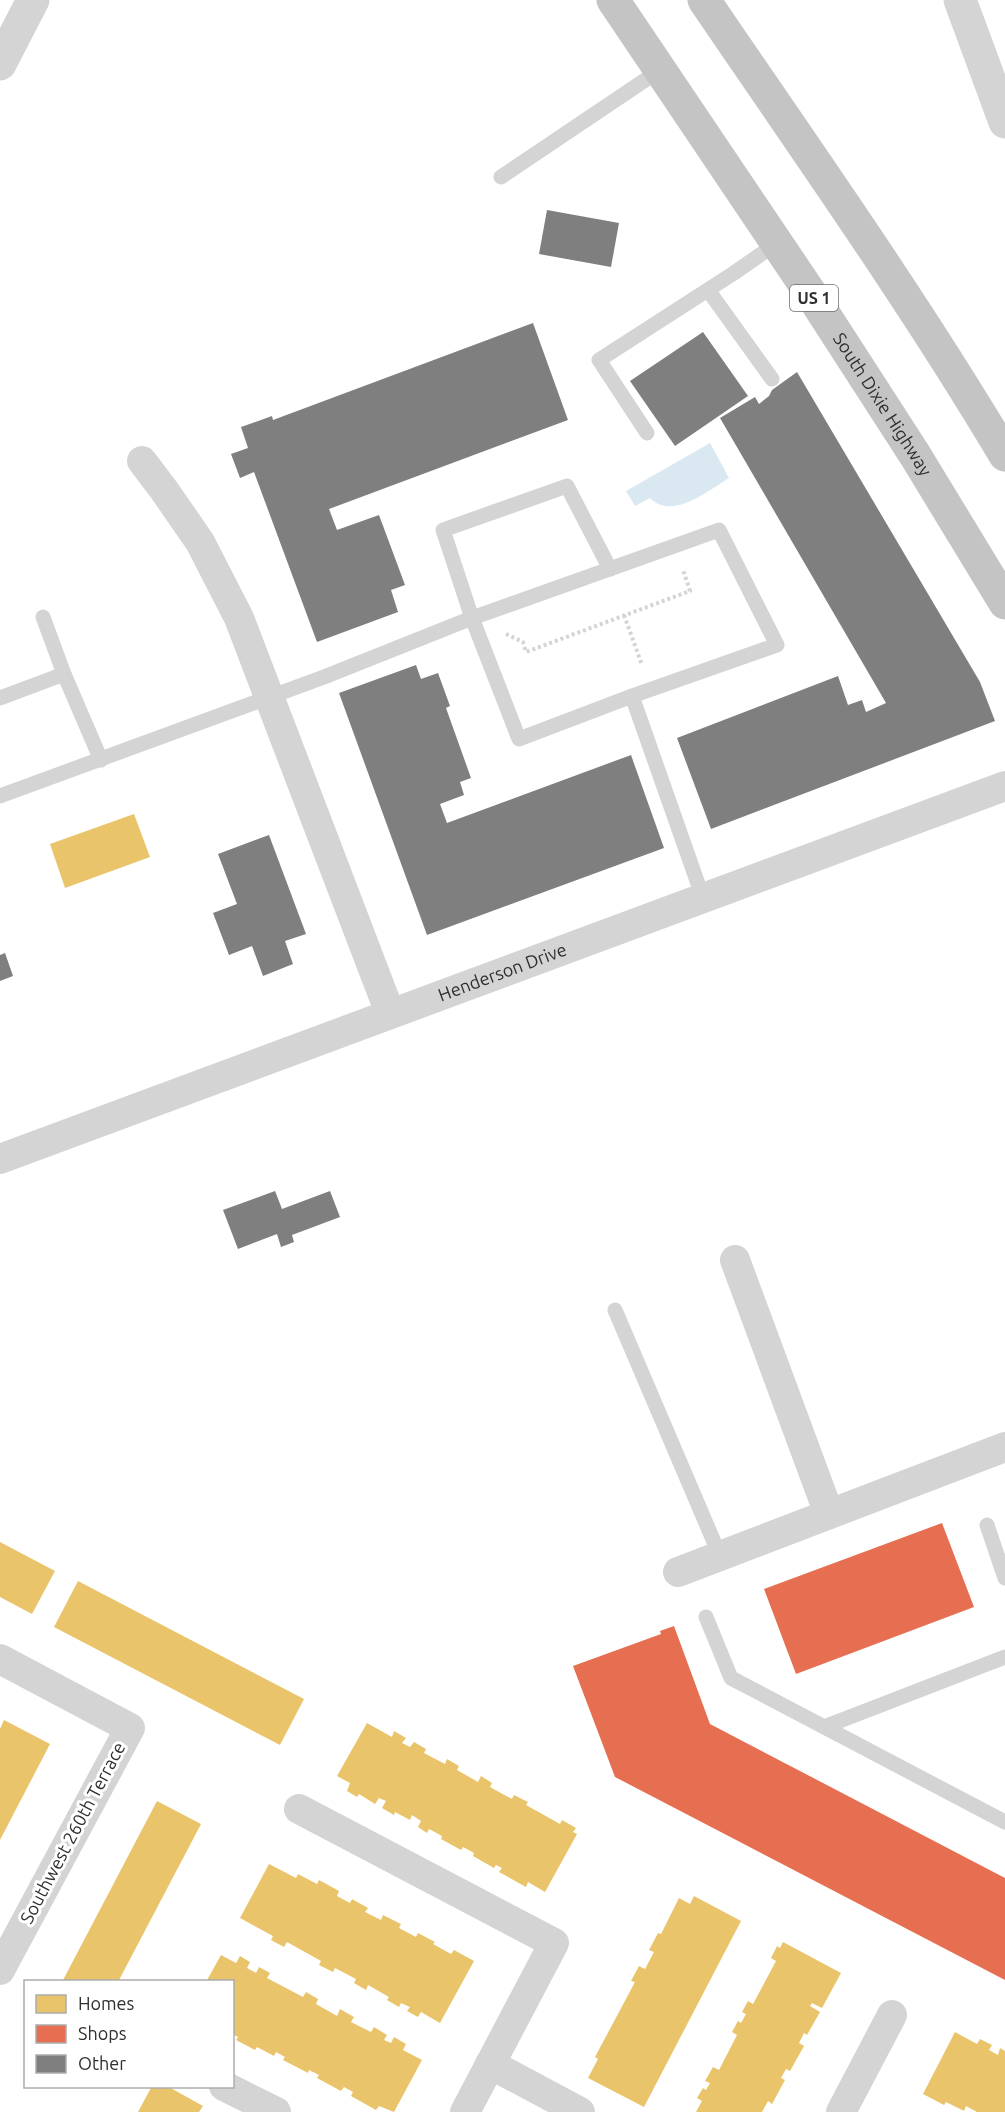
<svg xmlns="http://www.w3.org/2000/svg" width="1005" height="2112" font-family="Ubuntu,sans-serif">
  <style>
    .water { fill: #d9e8f1 }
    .homes { fill: #e9c46a }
    .shops { fill: #e76f51 }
    .building { fill: #7f7f7f }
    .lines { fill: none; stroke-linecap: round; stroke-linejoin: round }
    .path { stroke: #d4d4d4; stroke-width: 4; stroke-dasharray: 3 3; stroke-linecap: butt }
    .service { stroke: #d4d4d4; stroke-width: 15 }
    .minor { stroke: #d4d4d4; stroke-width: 30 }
    .tertiary { stroke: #d4d4d4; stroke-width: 33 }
    .trunk { stroke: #c4c4c4; stroke-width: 33 }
    .labels { text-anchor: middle; stroke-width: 6; stroke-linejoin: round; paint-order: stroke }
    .shield { fill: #fff; stroke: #6d6d6d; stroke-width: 1.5 }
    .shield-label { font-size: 16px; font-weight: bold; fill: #2f2f2f }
    .street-label { font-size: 18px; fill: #2f2f2f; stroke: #fff }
  </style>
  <rect width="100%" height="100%" fill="#fff"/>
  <path class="water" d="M 710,443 L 729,478 C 709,490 672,521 650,498 L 635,506 L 626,491 Z"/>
  <g class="homes">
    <path d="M 134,814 L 150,857 L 65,888 L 50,844 Z"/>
    <path d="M 0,1542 L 55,1571 L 32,1614 L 0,1597 Z"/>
    <path d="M 78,1581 L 304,1699 L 280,1745 L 54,1627 Z"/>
    <path d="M 4,1720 L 50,1744 L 0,1840 L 0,1729 Z"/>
    <path d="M 367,1723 L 392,1737 L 394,1731 L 406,1738 L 402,1743 L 410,1747 L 414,1742 L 426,1749 L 424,1753 L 445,1764 L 447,1759 L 459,1766 L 457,1770 L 478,1782 L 481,1776 L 492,1783 L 490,1787 L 512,1799 L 514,1795 L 528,1802 L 526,1805 L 560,1824 L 562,1820 L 576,1828 L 573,1832 L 577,1834 L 545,1892 L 528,1882 L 526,1887 L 499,1872 L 502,1868 L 496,1865 L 494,1868 L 473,1856 L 474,1853 L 463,1847 L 461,1850 L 441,1839 L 442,1836 L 429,1829 L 427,1833 L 418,1827 L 421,1821 L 412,1815 L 410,1820 L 395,1812 L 394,1815 L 382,1808 L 386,1801 L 379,1798 L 375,1804 L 359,1794 L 357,1797 L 347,1791 L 350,1783 L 337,1776 Z"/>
    <path d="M 157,1801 L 201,1824 L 118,1982 L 62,1982 Z"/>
    <path d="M 269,1864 L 296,1878 L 298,1874 L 317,1884 L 319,1880 L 339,1891 L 337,1896 L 350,1903 L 352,1899 L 368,1908 L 365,1912 L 381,1920 L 383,1915 L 401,1924 L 399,1928 L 416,1937 L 418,1933 L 435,1942 L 433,1944 L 451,1954 L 454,1950 L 474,1961 L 440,2023 L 421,2012 L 418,2017 L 407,2011 L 410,2007 L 401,2003 L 399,2007 L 387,2000 L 389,1997 L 368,1985 L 366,1990 L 354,1983 L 356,1979 L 335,1968 L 333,1972 L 319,1965 L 321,1961 L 287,1942 L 284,1947 L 271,1940 L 273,1936 L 240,1918 Z"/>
    <path d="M 694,1896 L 741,1921 L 644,2107 L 588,2078 L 598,2059 L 595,2057 L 635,1982 L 631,1981 L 639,1966 L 645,1969 L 654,1952 L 649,1950 L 658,1933 L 661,1934 L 679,1898 L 690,1904 Z"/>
    <path d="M 783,1942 L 841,1973 L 822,2008 L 812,2003 L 810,2006 L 820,2012 L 807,2035 L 804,2033 L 799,2043 L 804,2046 L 790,2071 L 786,2069 L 781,2078 L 785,2080 L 772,2104 L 768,2101 L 762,2112 L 696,2112 L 702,2101 L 697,2098 L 703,2088 L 706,2090 L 710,2083 L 705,2081 L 713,2067 L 719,2070 L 737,2035 L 732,2032 L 738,2021 L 741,2023 L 746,2014 L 742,2012 L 748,2001 L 753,2004 L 776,1961 L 771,1958 L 777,1946 L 780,1948 Z"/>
    <path d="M 221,1955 L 236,1963 L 240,1956 L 250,1962 L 247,1968 L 256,1973 L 259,1967 L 270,1973 L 267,1978 L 303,1997 L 306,1992 L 318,1999 L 316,2004 L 337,2016 L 340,2009 L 354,2017 L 351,2022 L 371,2032 L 374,2027 L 387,2035 L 384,2040 L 391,2043 L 394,2037 L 406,2044 L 403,2050 L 422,2060 L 394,2112 L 379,2106 L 376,2110 L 351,2096 L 353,2092 L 344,2087 L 341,2091 L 317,2078 L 319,2075 L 309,2070 L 308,2073 L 283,2060 L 285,2057 L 276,2052 L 274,2056 L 257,2047 L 255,2050 L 236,2040 L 238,2037 L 232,2034 L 232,1982 L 206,1982 Z"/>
    <path d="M 955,2032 L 977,2044 L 980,2039 L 992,2045 L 989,2050 L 998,2055 L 1000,2048 L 1005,2051 L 1005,2112 L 977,2112 L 966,2106 L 964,2111 L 946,2102 L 944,2105 L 923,2094 Z"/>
    <path d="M 152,2086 L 167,2086 L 203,2106 L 199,2112 L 138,2112 Z"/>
  </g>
  <g class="shops">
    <path d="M 942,1523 L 974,1607 L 796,1674 L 764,1589 Z"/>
    <path d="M 674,1626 L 710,1724 L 1005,1878 L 1005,1980 L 615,1777 L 573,1666 L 661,1634 L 660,1631 Z"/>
  </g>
  <g class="building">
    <path d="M 547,210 L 619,223 L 611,267 L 539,254 Z"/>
    <path d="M 533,323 L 568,420 L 329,509 L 337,530 L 379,515 L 405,585 L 391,590 L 398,612 L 317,642 L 254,472 L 240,478 L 231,454 L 248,448 L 241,427 L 272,416 L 273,420 Z"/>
    <path d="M 703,332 L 748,396 L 675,446 L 630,381 Z"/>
    <path d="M 797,372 L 980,682 L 995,721 L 711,829 L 677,738 L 838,676 L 848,705 L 862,700 L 866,712 L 886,703 L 720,418 L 755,397 L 759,404 L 769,396 L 772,390 Z"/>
    <path d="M 416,665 L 421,679 L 438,673 L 450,706 L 446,708 L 471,778 L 460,782 L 464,795 L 440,804 L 447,823 L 631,755 L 664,848 L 427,935 L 339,693 Z"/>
    <path d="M 269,835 L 306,934 L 285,941 L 293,964 L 263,976 L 252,946 L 229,955 L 213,913 L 237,904 L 218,854 Z"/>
    <path d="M 5,953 L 13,976 L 0,981 L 0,955 Z"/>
    <path d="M 275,1191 L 282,1209 L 330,1191 L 340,1217 L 292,1235 L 294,1242 L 281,1247 L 277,1234 L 238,1249 L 223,1210 Z"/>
  </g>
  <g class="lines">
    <g class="path">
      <path d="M 624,615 L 642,665"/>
      <path d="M 506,634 L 523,642 L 526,652 L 690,591 L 683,570"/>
    </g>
    <g class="service">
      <path d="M 501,177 L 660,70"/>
      <path d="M 708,290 L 772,379"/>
      <path d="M 647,433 L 599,360 L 734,273 L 777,243"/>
      <path d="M 610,569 L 567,486 L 443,530 L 472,618 L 519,739 L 632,696"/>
      <path d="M 43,617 L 64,674"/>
      <path d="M 0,698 L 64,674 L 101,760"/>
      <path d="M 0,796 L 324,677 L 472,618 L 719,530 L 777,645 L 632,696 L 703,898"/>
      <path d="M 615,1310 L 720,1556"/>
      <path d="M 987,1525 L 1005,1578"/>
      <path d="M 706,1617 L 731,1678 L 1005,1822"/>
      <path d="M 824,1727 L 1005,1657"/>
    </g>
    <g class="minor">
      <path d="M 142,461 L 164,490 L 200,542 L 239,618 L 390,1013"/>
      <path id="s1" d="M 0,1159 L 1005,786"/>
      <path d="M 735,1260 L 829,1514"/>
      <path d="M 678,1572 L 1005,1447"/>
      <path d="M 0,1659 L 130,1728 L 0,1970"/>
      <path d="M 299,1809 L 554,1943 L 465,2112"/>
      <path d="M 490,2064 L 580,2112"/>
      <path d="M 224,2086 L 276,2112"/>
      <path d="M 841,2112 L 892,2015"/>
    </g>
    <g class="tertiary">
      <path d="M 960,0 L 1005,122"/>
      <path d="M 0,64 L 33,0"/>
    </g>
    <g class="trunk">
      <path id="s2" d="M 613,0 L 811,294 L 915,455 L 1005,603"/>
      <path d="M 704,0 C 806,150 912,299 1005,455"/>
    </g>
  </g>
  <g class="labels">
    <rect class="shield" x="790" y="285" width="48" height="26" rx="4.5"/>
    <g class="shield-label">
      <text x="814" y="304">US 1</text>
    </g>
    <g class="street-label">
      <text dy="6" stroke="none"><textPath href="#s2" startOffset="486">South Dixie Highway</textPath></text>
      <text dy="6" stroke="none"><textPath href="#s1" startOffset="536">Henderson Drive</textPath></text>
      <text transform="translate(73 1833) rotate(-62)" y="6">Southwest 260th Terrace</text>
    </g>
  </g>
  <rect x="24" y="1980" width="210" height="108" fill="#ffffff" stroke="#acacac" stroke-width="1.5"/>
  <rect x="36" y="1995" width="30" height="18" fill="#e9c46a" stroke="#acacac" stroke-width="1.5"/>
  <text x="78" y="2010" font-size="18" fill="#2f2f2f">Homes</text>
  <rect x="36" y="2025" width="30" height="18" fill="#e76f51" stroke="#acacac" stroke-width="1.5"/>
  <text x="78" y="2040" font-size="18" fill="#2f2f2f">Shops</text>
  <rect x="36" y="2055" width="30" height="18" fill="#7f7f7f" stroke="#acacac" stroke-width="1.5"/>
  <text x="78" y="2070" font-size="18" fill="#2f2f2f">Other</text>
</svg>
